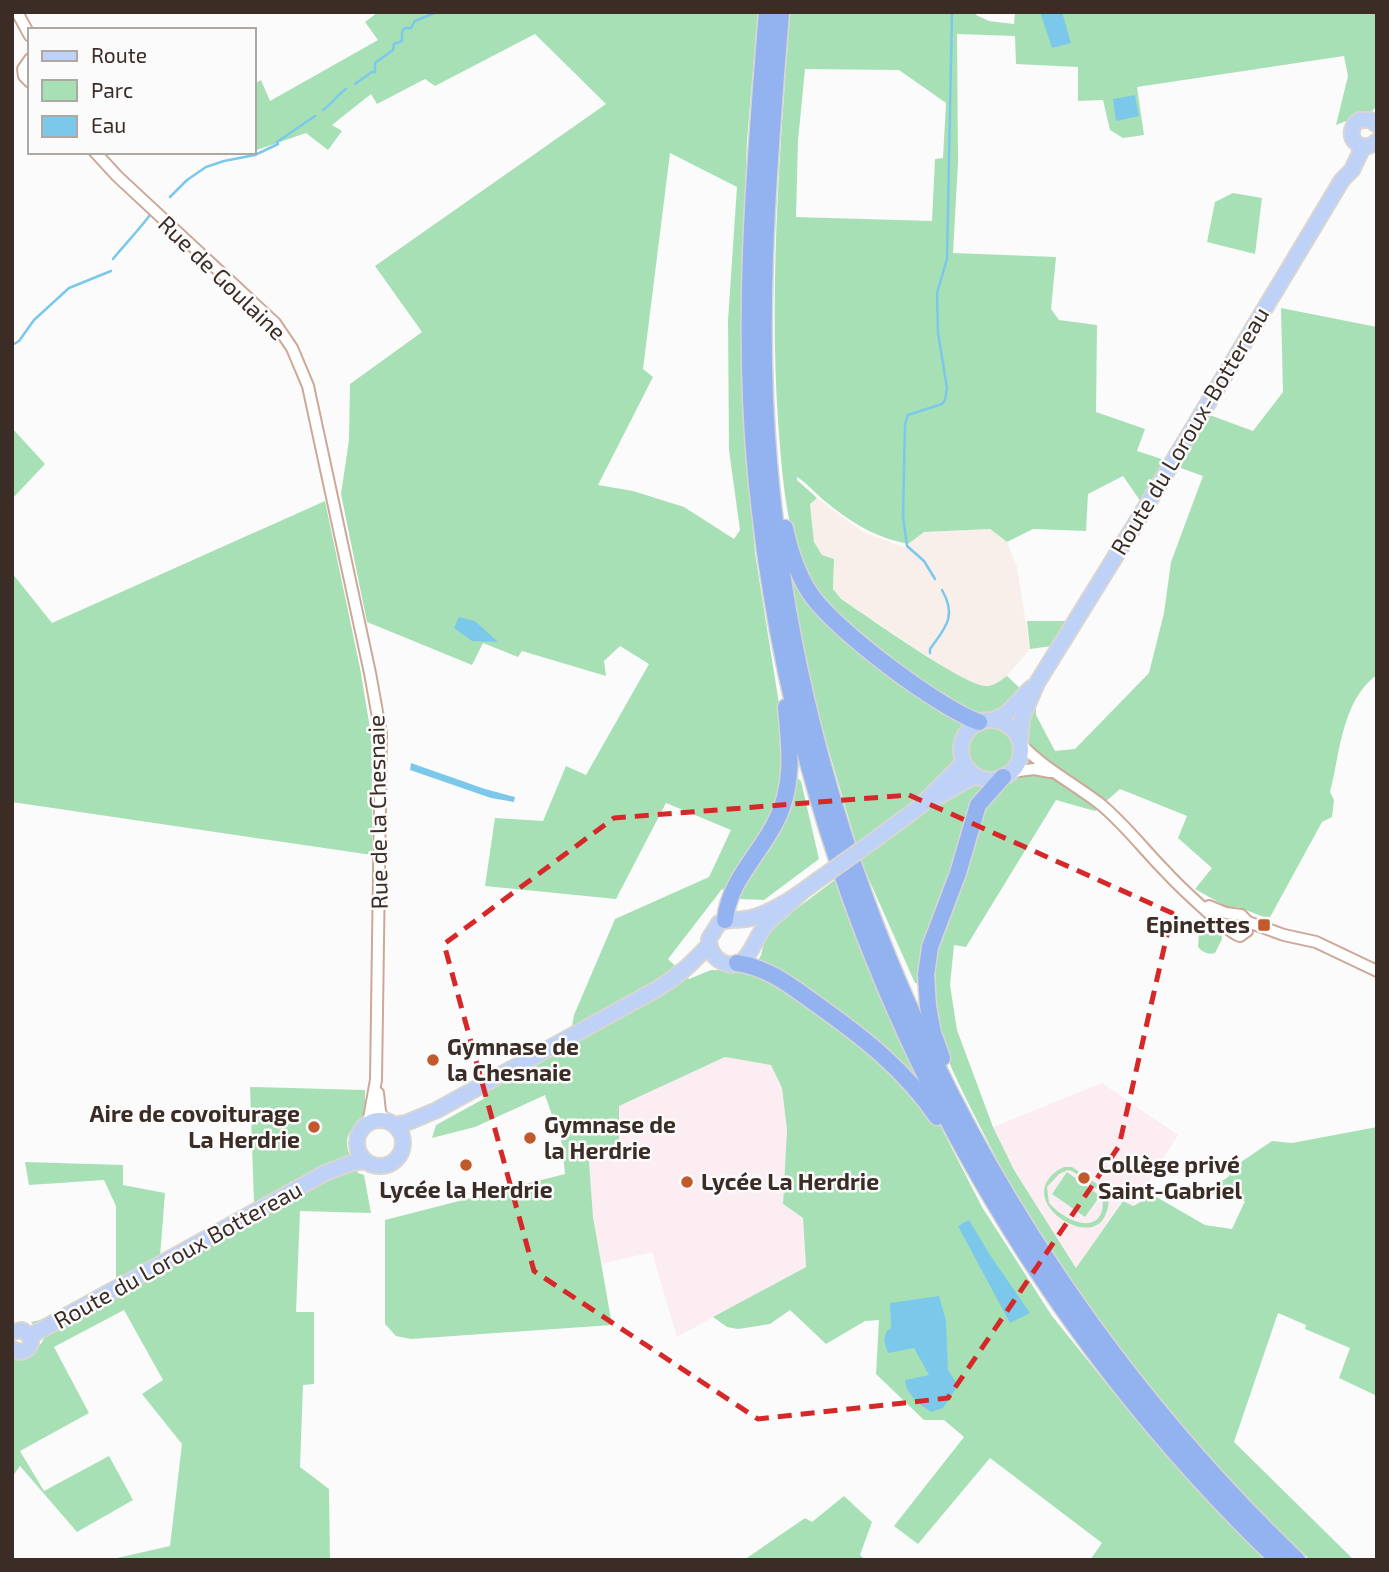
<svg xmlns="http://www.w3.org/2000/svg" width="1389" height="1572" font-family="'Exo 2',sans-serif">
  <style>
    .built { fill: #f8efeb }
    .education { fill: #fcedf2 }
    .green { fill: #a8e0b6; fill-rule: evenodd }
    .water { fill: #7cc8eb }
    .lines { fill: none; stroke-linecap: round; stroke-linejoin: round }
    .stream { stroke: #7cc8eb; stroke-width: 2.5 }
    .minor-casing { stroke: #cda898; stroke-width: 14 }
    .major-casing { stroke: #d8d5d3; stroke-width: 18 }
    .highway-casing { stroke: #d8d5d3; stroke-width: 19 }
    .minor { stroke: #fff; stroke-width: 10 }
    .major { stroke: #bed1f6; stroke-width: 14 }
    .highway { stroke: #92b3f0; stroke-width: 16 }
    .major-bridge-casing { stroke: #d8d5d3; stroke-width: 18; stroke-linecap: butt }
    .major-bridge { stroke: #bed1f6; stroke-width: 14 }
    .marked { fill: none; stroke: #d62828; stroke-width: 5; stroke-dasharray: 14 9; stroke-linejoin: round }
    .poi-dot { fill: #c05a2c; stroke: #fbfbfb; stroke-width: 2.5 }
    .labels { text-anchor: middle; stroke-width: 5; stroke-linejoin: round; paint-order: stroke }
    .street-label { font-size: 23px; fill: #3b2c25; stroke: #fbfbfb }
    .poi-label { font-size: 23px; font-weight: bold; fill: #3b2c25; stroke: #fbfbfb; text-anchor: start }
  </style>
  <rect width="100%" height="100%" fill="#fbfbfb"/>
  <path class="built" d="M 817,498 L 863,532 L 906,548 L 908,544 L 924,532 L 990,529 L 1007,542 L 1017,567 L 1030,649 L 1007,676 L 990,687 L 980,686 L 942,666 L 841,599 L 833,589 L 834,559 L 822,555 L 814,542 L 810,503 Z"/>
  <g class="education">
    <path d="M 725,1057 L 771,1065 L 782,1088 L 787,1130 L 783,1204 L 803,1218 L 806,1267 L 677,1337 L 652,1252 L 601,1264 L 593,1217 L 589,1161 L 619,1147 L 619,1106 Z"/>
    <path d="M 1102,1083 L 1178,1135 L 1133,1206 L 1122,1201 L 1076,1268 L 1014,1170 L 993,1127 Z"/>
  </g>
  <g class="green">
    <path d="M 378,12 L 758,12 L 747,140 L 744,228 L 746,440 L 755,553 L 780,710 L 785,767 L 801,781 L 819,859 L 764,900 L 740,899 L 722,889 L 668,959 L 689,979 L 711,970 L 753,971 L 761,955 L 767,931 L 836,879 L 884,1004 L 930,1097 L 944,1133 L 982,1207 L 1052,1316 L 1118,1398 L 1264,1560 L 1090,1560 L 1102,1543 L 990,1458 L 918,1544 L 894,1526 L 964,1437 L 944,1420 L 924,1420 L 876,1374 L 879,1320 L 865,1321 L 826,1344 L 790,1310 L 770,1324 L 738,1329 L 727,1327 L 713,1317 L 806,1267 L 803,1218 L 783,1204 L 787,1130 L 782,1088 L 771,1065 L 725,1057 L 619,1106 L 619,1147 L 589,1161 L 593,1217 L 612,1325 L 411,1339 L 396,1336 L 385,1324 L 385,1220 L 565,1174 L 562,1144 L 545,1095 L 475,1127 L 432,1138 L 436,1125 L 487,1097 L 488,1085 L 569,1043 L 574,1015 L 615,919 L 709,877 L 731,830 L 666,803 L 616,899 L 485,886 L 495,818 L 543,821 L 566,766 L 586,775 L 649,664 L 620,646 L 604,661 L 606,676 L 522,651 L 518,657 L 483,643 L 472,665 L 367,622 L 341,494 L 349,440 L 350,384 L 422,332 L 375,266 L 606,104 L 535,34 L 435,86 L 425,79 L 377,104 L 371,94 L 332,125 L 342,131 L 328,150 L 306,133 L 254,151 L 254,84 L 261,80 L 270,101 L 378,40 L 365,22 ZM 670,153 L 737,187 L 728,320 L 729,450 L 740,530 L 734,539 L 684,507 L 633,491 L 598,485 L 653,377 L 643,369 Z"/>
    <path d="M 790,12 L 976,12 L 976,15 L 989,21 L 1014,24 L 1015,12 L 1377,12 L 1377,106 L 1372,111 L 1336,125 L 1348,76 L 1344,56 L 1137,87 L 1144,135 L 1123,138 L 1110,130 L 1103,100 L 1078,101 L 1078,67 L 1016,64 L 1015,36 L 957,34 L 958,162 L 953,253 L 1056,257 L 1051,309 L 1059,320 L 1097,325 L 1096,412 L 1145,429 L 1137,451 L 1168,461 L 1141,502 L 1123,476 L 1088,494 L 1086,531 L 1033,529 L 1007,542 L 990,529 L 924,532 L 908,544 C 876,538 850,522 826,502 C 816,494 807,483 797,477 L 797,480 L 817,498 L 810,504 L 814,542 L 822,555 L 834,559 L 833,589 L 841,599 C 864,614 967,688 987,686 C 994,686 1001,680 1007,676 L 1036,703 L 1036,715 L 1055,751 L 1075,749 L 1149,673 L 1164,613 L 1171,562 L 1203,476 L 1178,467 L 1207,414 L 1253,431 L 1283,392 L 1281,308 L 1377,327 L 1377,675 C 1342,700 1340,753 1330,792 L 1334,800 L 1332,817 L 1322,822 L 1269,919 L 1238,907 L 1229,908 L 1195,889 L 1212,868 L 1178,838 L 1187,816 L 1120,789 L 1095,811 L 1056,800 L 966,947 L 954,945 L 950,985 L 957,1030 L 993,1127 L 1014,1170 L 1076,1268 L 1123,1201 L 1133,1206 L 1153,1195 L 1205,1225 L 1232,1229 L 1245,1201 L 1206,1192 L 1228,1177 L 1241,1162 L 1272,1141 L 1292,1143 L 1377,1127 L 1377,1396 L 1339,1378 L 1350,1348 L 1305,1329 L 1306,1325 L 1278,1313 L 1234,1442 L 1354,1560 L 1310,1560 C 1270,1521 1228,1482 1191,1439 C 1112,1347 1040,1247 986,1138 C 969,1104 949,1068 938,1032 C 933,1017 934,1000 932,985 L 915,983 L 862,864 L 810,686 L 791,583 L 804,571 C 785,523 782,472 778,421 C 769,285 780,148 790,12 ZM 805,69 L 899,70 L 946,103 L 943,158 L 935,159 L 932,221 L 796,217 L 798,141 Z"/>
    <path d="M 1233,193 L 1262,198 L 1255,254 L 1207,242 L 1215,202 Z"/>
    <path d="M 12,428 L 45,464 L 12,499 Z"/>
    <path d="M 325,501 L 360,668 L 372,740 L 372,855 L 12,802 L 12,573 L 52,623 Z"/>
    <path d="M 1027,621 L 1066,621 L 1052,646 L 1030,649 Z"/>
    <path d="M 1200,919 L 1213,921 L 1221,929 L 1222,939 L 1215,953 C 1209,955 1203,953 1198,947 Z"/>
    <path d="M 250,1087 L 365,1090 L 365,1116 C 339,1138 345,1145 358,1173 L 364,1175 L 371,1213 L 300,1211 L 296,1312 L 314,1312 L 314,1384 L 303,1385 L 300,1467 L 329,1489 L 330,1560 L 108,1560 L 170,1546 L 182,1444 L 142,1394 L 163,1380 L 124,1310 L 54,1347 L 89,1413 L 20,1451 L 44,1491 L 109,1456 L 133,1500 L 77,1532 L 20,1466 L 12,1477 L 12,1359 C 30,1357 36,1352 45,1337 L 31,1322 L 40,1320 L 116,1283 L 116,1206 L 104,1180 L 29,1185 L 25,1162 L 123,1165 L 123,1185 L 165,1193 L 160,1257 L 254,1202 Z"/>
    <path d="M 1064,1167 L 1072,1167 L 1106,1190 C 1110,1199 1109,1207 1105,1216 C 1091,1247 1028,1209 1048,1180 C 1052,1174 1057,1170 1064,1167 ZM 1068,1170 L 1072,1171 L 1102,1193 C 1109,1238 1068,1225 1049,1203 L 1047,1187 L 1059,1174 Z"/>
    <path d="M 1067,1172 L 1100,1196 L 1085,1217 L 1052,1194 Z"/>
    <path d="M 844,1496 L 872,1522 L 860,1555 L 866,1560 L 744,1560 L 805,1518 L 812,1522 Z"/>
  </g>
  <g class="water">
    <path d="M 1040,12 L 1062,12 L 1071,43 L 1052,48 Z"/>
    <path d="M 1135,95 L 1139,116 L 1116,121 L 1113,99 Z"/>
    <path d="M 459,617 L 475,621 L 498,642 L 472,641 L 454,628 Z"/>
    <path d="M 411,763 L 485,789 L 515,797 L 514,802 L 491,798 L 410,770 Z"/>
    <path d="M 969,1220 L 990,1255 L 1030,1313 L 1010,1323 L 958,1226 Z"/>
    <path d="M 939,1296 L 946,1321 L 948,1370 L 958,1385 L 943,1408 L 931,1412 C 920,1404 906,1395 905,1380 L 929,1375 L 914,1348 L 888,1353 L 884,1341 L 886,1332 L 891,1328 L 890,1303 Z"/>
  </g>
  <g class="lines">
    <g class="stream">
      <path d="M 355,84 L 372,72 L 375,72 L 375,63 L 393,50 L 394,44 L 402,41 L 402,32 L 405,28 L 411,28 L 415,21 L 437,12"/>
      <path d="M 323,110 C 332,104 337,95 346,89"/>
      <path d="M 170,197 L 187,180 L 206,167 L 224,161 L 255,155 L 278,144 L 277,142 L 315,116"/>
      <path d="M 113,259 C 125,244 138,231 150,215"/>
      <path d="M 12,345 L 19,341 L 34,320 L 69,288 L 111,271"/>
      <path d="M 935,579 L 924,561 L 907,546 L 903,517 L 905,424 L 908,415 L 942,404 L 945,400 L 947,388 L 938,333 L 937,293 L 947,259 L 952,12"/>
      <path d="M 930,653 L 930,649 C 946,627 957,616 942,590"/>
    </g>
    <defs>
      <g id="minor">
        <path d="M 17,12 L 30,36"/>
        <path d="M 30,59 L 23,69 L 24,76 L 30,82"/>
        <path d="M 95,152 L 117,176 L 275,323 L 292,348 L 308,386 L 370,673 L 381,734 L 376,1080 L 368,1124"/>
        <path d="M 1021,744 C 1043,768 1073,783 1099,803 C 1124,823 1144,850 1167,873 C 1177,884 1230,935 1240,936 L 1247,931"/>
        <path d="M 1012,772 L 1034,769 L 1050,772"/>
        <path d="M 1209,906 L 1226,913 L 1241,915 L 1248,922 L 1284,935 L 1316,942 L 1377,971"/>
        <path d="M 378,1093 L 380,1112 L 385,1121"/>
      </g>
      <g id="major">
        <path d="M 1377,125 L 1371,120 L 1359,120 C 1341,134 1360,157 1377,141"/>
        <circle cx="991" cy="750" r="30"/>
        <path d="M 993,720 L 1006,714 L 1031,688"/>
        <path d="M 1020,740 L 1022,718 L 1037,683 L 1133,528 L 1342,180 L 1352,170 L 1363,147"/>
        <path d="M 936,798 L 975,776"/>
        <path d="M 873,841 L 919,807 L 963,763"/>
        <path d="M 804,890 C 792,902 779,912 767,924 C 753,937 749,975 722,962 C 713,957 709,949 709,939 L 719,923 C 730,918 740,921 751,918 C 776,911 798,895 818,880"/>
        <circle cx="380" cy="1143" r="23"/>
        <path d="M 394,1125 L 406,1123 L 437,1110 L 657,989 C 679,976 692,963 709,945"/>
        <path d="M 12,1332 L 22,1330 L 30,1336"/>
        <path d="M 30,1336 L 325,1173 L 351,1163 L 365,1161"/>
        <path d="M 12,1349 L 20,1352 C 29,1351 33,1344 30,1336"/>
      </g>
      <g id="highway">
        <path d="M 767,12 C 755,162 742,312 755,462 C 790,875 978,1273 1278,1560"/>
        <path d="M 781,12 C 769,162 756,313 769,463 C 804,879 997,1272 1297,1560"/>
        <path d="M 785,528 C 790,551 797,574 810,593 C 832,628 940,709 979,722"/>
        <path d="M 725,920 C 729,882 757,857 774,825 C 795,787 790,748 786,707"/>
        <path d="M 737,963 C 770,968 792,987 819,1006 C 864,1038 905,1070 937,1117"/>
        <path d="M 942,1058 L 933,1033 L 928,1006 L 926,975 L 930,947 L 958,873 L 978,805 L 1003,777"/>
      </g>
    </defs>
    <use href="#minor" class="minor-casing"/>
    <use href="#major" class="major-casing"/>
    <use href="#highway" class="highway-casing"/>
    <use href="#minor" class="minor"/>
    <use href="#major" class="major"/>
    <use href="#highway" class="highway"/>
    <defs>
      <path id="major-bridge" d="M 818,880 L 873,841"/>
    </defs>
    <use href="#major-bridge" class="major-bridge-casing"/>
    <use href="#major-bridge" class="major-bridge"/>
  </g>
  <path class="marked" d="M 909,795 L 1172,913 L 1119,1146 L 948,1398 L 758,1419 L 534,1271 L 444,944 L 614,818 Z"/>
  <g class="poi-dot">
    <rect x="1257" y="918" width="14" height="14" rx="3.5"/>
    <circle cx="433" cy="1060" r="7"/>
    <circle cx="314" cy="1127" r="7"/>
    <circle cx="530" cy="1138" r="7"/>
    <circle cx="466" cy="1165" r="7"/>
    <circle cx="1084" cy="1178" r="7"/>
    <circle cx="687" cy="1182" r="7"/>
  </g>
  <g class="labels">
    <g class="street-label">
      <text transform="translate(222 278) rotate(44)" y="8">Rue de Goulaine</text>
      <text transform="translate(1190 431) rotate(-59)" y="8">Route du Loroux-Bottereau</text>
      <text transform="translate(378 812) rotate(-91)" y="8">Rue de la Chesnaie</text>
      <text transform="translate(178 1255) rotate(-29)" y="8">Route du Loroux Bottereau</text>
    </g>
    <g class="poi-label">
      <text x="1250" y="933" text-anchor="end">Epinettes</text>
      <text x="447" y="1055">Gymnase de<tspan x="447" dy="26">la Chesnaie</tspan></text>
      <text x="300" y="1122" text-anchor="end">Aire de covoiturage<tspan x="300" dy="26">La Herdrie</tspan></text>
      <text x="544" y="1133">Gymnase de<tspan x="544" dy="26">la Herdrie</tspan></text>
      <text x="1098" y="1173">Collège privé<tspan x="1098" dy="26">Saint-Gabriel</tspan></text>
      <text x="701" y="1190">Lycée La Herdrie</text>
      <text x="466" y="1198" text-anchor="middle">Lycée la Herdrie</text>
    </g>
  </g>
  <rect width="1389" height="1572" fill="none" stroke="#3b2c25" stroke-width="28"/>
  <rect x="28" y="28" width="228" height="126" fill="#fbfbfb" stroke="#aea8a5" stroke-width="2"/>
  <rect x="42" y="51" width="35" height="10" fill="#bed1f6" stroke="#aea8a5" stroke-width="2"/>
  <text x="91" y="63" font-size="21" fill="#3b2c25">Route</text>
  <rect x="42" y="80" width="35" height="21" fill="#a8e0b6" stroke="#aea8a5" stroke-width="2"/>
  <text x="91" y="98" font-size="21" fill="#3b2c25">Parc</text>
  <rect x="42" y="116" width="35" height="21" fill="#7cc8eb" stroke="#aea8a5" stroke-width="2"/>
  <text x="91" y="133" font-size="21" fill="#3b2c25">Eau</text>
</svg>
